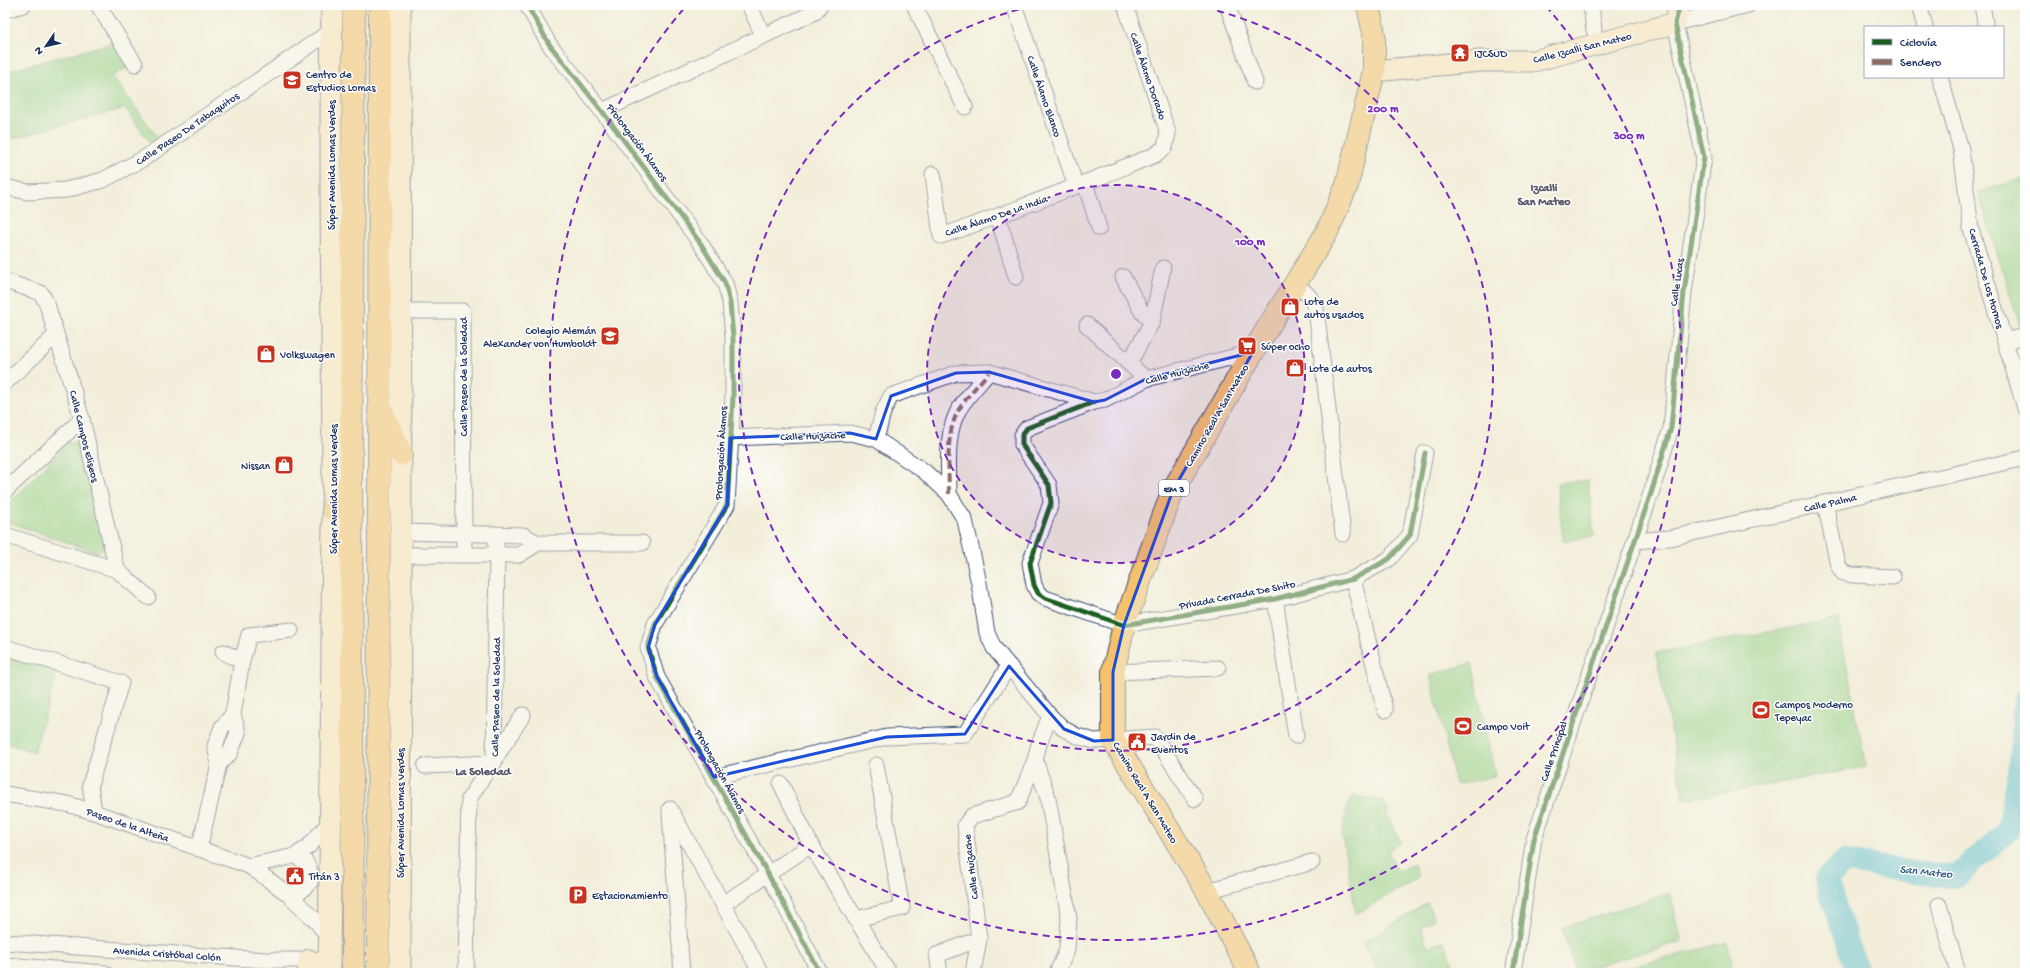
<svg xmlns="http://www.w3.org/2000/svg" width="2030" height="978" font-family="'Gochi Hand',sans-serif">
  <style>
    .green { fill: #8dd18a; stroke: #548074 }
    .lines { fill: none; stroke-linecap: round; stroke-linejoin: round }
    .river { stroke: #5cc1da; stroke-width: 23 }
    .street-casing { stroke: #3b4c71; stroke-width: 17 }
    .secondary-casing { stroke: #3b4c71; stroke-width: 23 }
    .primary-casing { stroke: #3b4c71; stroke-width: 24 }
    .street { stroke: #fff; stroke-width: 15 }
    .secondary { stroke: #fce6c4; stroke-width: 21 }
    .primary { stroke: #f7c06b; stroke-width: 22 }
    .quiet { stroke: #8d6e63; stroke-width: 4; stroke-dasharray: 8 4; stroke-linecap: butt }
    .cycleway-casing { stroke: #fff; stroke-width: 8 }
    .cycleway { stroke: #1b5e20; stroke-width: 5 }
    .marked { fill: none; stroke: #1d4ed8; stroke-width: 3; stroke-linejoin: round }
    .ring { fill: none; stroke: #7b2cbf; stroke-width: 2; stroke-dasharray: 7 5 }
    .labels { text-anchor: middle; stroke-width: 3; stroke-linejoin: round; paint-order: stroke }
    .shield { fill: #fff; stroke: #5f6d8e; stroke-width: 1 }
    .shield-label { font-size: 10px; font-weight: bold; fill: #1b2f5e }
    .street-label { font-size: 11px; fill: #1b2f5e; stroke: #fff }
    .poi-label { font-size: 11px; fill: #1b2f5e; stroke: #fff; text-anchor: start }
    .neighbourhood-label { font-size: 12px; font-weight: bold; fill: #595767; stroke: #fff }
    .water-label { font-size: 12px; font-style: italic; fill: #2e5b83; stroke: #fff }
    .centre { fill: #7b2cbf; stroke: #fff; stroke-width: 2 }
    .ring-label { font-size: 12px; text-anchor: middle; font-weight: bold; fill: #7b2cbf; stroke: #fff; stroke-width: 3; stroke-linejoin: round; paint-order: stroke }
  </style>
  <rect width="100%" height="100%" fill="#fff"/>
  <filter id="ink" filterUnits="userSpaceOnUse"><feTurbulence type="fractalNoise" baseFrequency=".025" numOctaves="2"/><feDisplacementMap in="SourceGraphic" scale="8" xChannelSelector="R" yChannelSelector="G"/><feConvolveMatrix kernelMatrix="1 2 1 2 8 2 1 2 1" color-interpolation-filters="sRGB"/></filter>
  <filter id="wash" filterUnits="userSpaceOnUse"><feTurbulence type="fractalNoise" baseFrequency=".012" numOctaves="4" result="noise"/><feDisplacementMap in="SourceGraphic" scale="16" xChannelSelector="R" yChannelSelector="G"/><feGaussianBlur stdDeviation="0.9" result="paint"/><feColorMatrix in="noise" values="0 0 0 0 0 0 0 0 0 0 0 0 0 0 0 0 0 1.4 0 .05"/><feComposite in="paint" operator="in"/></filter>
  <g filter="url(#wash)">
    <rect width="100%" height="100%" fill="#f2eeda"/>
    <g class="green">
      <path d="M 116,42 L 131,66 L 112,76 L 161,142 L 153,147 L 125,108 L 11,139 L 5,116 L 5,72 Z"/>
      <path d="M 2025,178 L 2025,324 L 2020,326 L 1978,192 Z"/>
      <path d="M 69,441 L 81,444 L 104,540 L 103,548 L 97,553 L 5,521 L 5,508 Z"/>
      <path d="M 1588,480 L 1594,536 L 1563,541 L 1557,483 Z"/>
      <path d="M 1838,619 L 1866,767 L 1684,800 L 1656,653 Z"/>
      <path d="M 12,656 L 58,670 L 34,752 L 5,743 L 5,680 Z"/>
      <path d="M 1472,663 L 1495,776 L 1456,785 L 1430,675 Z"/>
      <path d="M 1353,796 L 1384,801 L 1389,811 L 1386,813 L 1401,842 L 1388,851 L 1398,871 L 1414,863 L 1418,878 L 1356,914 L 1342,835 L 1347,808 Z"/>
      <path d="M 1670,893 L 1682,941 L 1576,972 L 1562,928 Z"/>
      <path d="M 1427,903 L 1434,919 L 1421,928 L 1428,948 L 1443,941 L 1455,969 L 1448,973 L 1379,973 L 1363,943 Z"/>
      <path d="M 1727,942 L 1735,973 L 1608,973 Z"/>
    </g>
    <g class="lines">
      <path class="river" d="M 1858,973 L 1826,879 L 1845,861 L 1918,873 L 1955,877 L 2008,831 L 2018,779 L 2025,700"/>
    </g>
  </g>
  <g filter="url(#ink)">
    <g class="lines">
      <defs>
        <g id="street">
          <path d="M 98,5 L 135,64"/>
          <path d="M 527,5 L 549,44 L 602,111 L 701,244 L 725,283 L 730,303 L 733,337 L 733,397 L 727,505 L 655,624 L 648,648 L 657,677 L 768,874 L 820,973"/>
          <path d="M 749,5 L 763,35"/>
          <path d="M 914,5 L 965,107"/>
          <path d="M 1014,5 L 1076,186"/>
          <path d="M 1227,5 L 1255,82"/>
          <path d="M 1591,5 L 1594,30"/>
          <path d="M 1919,5 L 1925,27"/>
          <path d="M 1982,5 L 1985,22"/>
          <path d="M 5,10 L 23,5"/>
          <path d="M 1940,77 L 1961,149 L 1971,229 L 2025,408"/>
          <path d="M 602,111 L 815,12 L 820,5"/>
          <path d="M 933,174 L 941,236 C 1013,212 1084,183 1155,155 L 1165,147 L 1168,133 L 1125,5"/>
          <path d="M 1085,183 L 1099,228"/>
          <path d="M 5,187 L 28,192 L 66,190 L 103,180 L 143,159 L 331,31"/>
          <path d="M 998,217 L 1016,277"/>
          <path d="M 1123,277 L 1142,312 L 1152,322"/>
          <path d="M 5,281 L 41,293 L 47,304 L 82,419 L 117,570"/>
          <path d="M 1294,284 C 1305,291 1311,296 1316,309 L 1343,534"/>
          <path d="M 400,311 L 463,311 L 464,554"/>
          <path d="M 1087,325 L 1146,379"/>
          <path d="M 2005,341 L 2025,336"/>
          <path d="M 1129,363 L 1152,322 L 1163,268"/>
          <path d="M 5,383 L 56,335"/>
          <path d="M 1094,402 L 1027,428 L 1022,435 L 1022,445 L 1049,485 L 1051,503 L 1030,563 L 1034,585 L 1038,593 L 1045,598 L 1124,625 L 1275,599 L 1353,579 L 1389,559 L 1410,535 L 1425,453"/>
          <path d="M 730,438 L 850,433 L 876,439 L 924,471 L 949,494 L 965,520 L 979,583 L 987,633 L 994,648 L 1009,666 L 1050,716 L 1064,729 L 1077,736 L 1094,741 L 1155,737 L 1195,799"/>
          <path d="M 876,439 L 883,412 L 891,396 L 956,373 L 989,372 L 1094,402 L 1105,400 L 1146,379 L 1253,352"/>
          <path d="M 5,491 L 82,419"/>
          <path d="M 949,494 C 949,467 945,436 958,411 C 966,397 978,385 989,372"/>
          <path d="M 1825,503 L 1838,565 L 1843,573 L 1852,575 L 1893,577"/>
          <path d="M 401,532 L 523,535 L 538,543 L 642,543"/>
          <path d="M 5,535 L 117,570 L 148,597"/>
          <path d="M 1634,541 L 1670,538 L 2025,458"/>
          <path d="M 401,555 L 519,555 L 538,543"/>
          <path d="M 1353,579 L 1385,710"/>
          <path d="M 1275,599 L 1296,736"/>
          <path d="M 5,647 L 121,683 L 90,785 L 94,812"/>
          <path d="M 242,661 L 249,635 L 291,630"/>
          <path d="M 1113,672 L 1218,668"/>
          <path d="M 1035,760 L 1048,798 L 1069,918 L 1067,950 L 1057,973"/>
          <path d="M 494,762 L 497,555 L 495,534"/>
          <path d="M 219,764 L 230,753 L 238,733 L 233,714 L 242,661 L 223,652"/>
          <path d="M 425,766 L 494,763"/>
          <path d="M 714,777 L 887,737 L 965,734 L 1009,666"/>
          <path d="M 781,784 L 811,845 L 889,973"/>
          <path d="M 5,794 L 67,804 L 94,812 L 249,866 L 287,893 L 317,922 L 329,938"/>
          <path d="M 670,809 L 761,973"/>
          <path d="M 670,814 L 682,973"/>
          <path d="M 199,849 L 219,764 L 215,746 L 222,727 L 233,714"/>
          <path d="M 249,866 L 295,856 L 309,846 L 332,820"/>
          <path d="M 1207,891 L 1312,862"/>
          <path d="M 287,893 L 301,891 L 310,882 L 311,874 L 306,862 L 295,856"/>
          <path d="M 723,904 L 811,845"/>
          <path d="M 1939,905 L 1958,973"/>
          <path d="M 856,919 L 902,908 L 876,765"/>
          <path d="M 5,942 L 266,960 L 318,960"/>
          <path d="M 5,965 L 105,973"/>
          <path d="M 466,973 L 469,799 L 523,715"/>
          <path d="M 940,973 L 937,955 L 979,939"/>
          <path d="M 973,973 L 979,939 L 965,825 L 972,816 L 1018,802 L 1035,760 L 1039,744 L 1050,716"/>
          <path d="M 1513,973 L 1534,839 L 1652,490 L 1671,428 L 1684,292 L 1704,157 L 1675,23 L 1748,5"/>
        </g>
        <g id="secondary">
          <path d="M 400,5 L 401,555 L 400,973"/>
          <path d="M 1374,71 L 1480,61 L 1534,61 L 1675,23 L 1680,5"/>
          <path d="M 308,973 L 309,960"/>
          <path d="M 329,973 C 330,819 333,665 333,511 C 333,342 329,174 332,5"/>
        </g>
        <g id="primary">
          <path d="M 382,412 L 401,454"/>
          <path d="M 333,509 L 351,480"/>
          <path d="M 353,973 L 351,479 L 354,5"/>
          <path d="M 378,973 L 380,5"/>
          <path d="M 1250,973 L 1207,891 L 1113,740 L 1113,672 L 1124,625 L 1173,490 L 1253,352 L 1327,232 L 1347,185 L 1374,71 L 1374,34 L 1368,5"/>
        </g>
      </defs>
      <use href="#street" class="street-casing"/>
      <use href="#secondary" class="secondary-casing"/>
      <use href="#primary" class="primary-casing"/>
      <use href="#street" class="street"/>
      <use href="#secondary" class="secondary"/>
      <use href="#primary" class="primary"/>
      <path class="quiet" d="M 949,494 C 949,467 945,436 958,411 C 966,397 978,385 989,372"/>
      <defs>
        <g id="cycleway">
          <path d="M 527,5 L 549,44 L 602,111 L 701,244 L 725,283 L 730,303 L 733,337 L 733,397 L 727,505 L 655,624 L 648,648 L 657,677 L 768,874 L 820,973"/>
          <path d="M 1094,402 L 1027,428 L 1022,435 L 1022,445 L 1049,485 L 1051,503 L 1030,563 L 1034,585 L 1038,593 L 1045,598 L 1124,625 L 1275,599 L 1353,579 L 1389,559 L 1410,535 L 1425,453"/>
          <path d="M 1513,973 L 1534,839 L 1652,490 L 1671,428 L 1684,292 L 1704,157 L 1675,23 L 1680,5"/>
        </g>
      </defs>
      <use href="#cycleway" class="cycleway-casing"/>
      <use href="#cycleway" class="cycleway"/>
    </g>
  </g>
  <path d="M0 0H2030V978H0ZM 1253,352 L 1173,490 L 1124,625 L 1113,672 L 1113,740 L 1094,741 L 1064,729 L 1009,666 L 965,734 L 887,737 L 714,777 L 657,677 L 648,648 L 655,624 L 727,505 L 730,438 L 850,433 L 876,439 L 891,396 L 956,373 L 989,372 L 1094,402 L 1105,400 L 1146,379 Z" fill="#f2eeda" fill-opacity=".55" fill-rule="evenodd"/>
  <path class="marked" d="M 1253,352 L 1173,490 L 1124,625 L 1113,672 L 1113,740 L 1094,741 L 1064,729 L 1009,666 L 965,734 L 887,737 L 714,777 L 657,677 L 648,648 L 655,624 L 727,505 L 730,438 L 850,433 L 876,439 L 891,396 L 956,373 L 989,372 L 1094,402 L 1105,400 L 1146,379 Z"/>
  <circle cx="1116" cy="374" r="189" fill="#7b2cbf" fill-opacity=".12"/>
  <g class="ring">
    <circle cx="1116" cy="374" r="189"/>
    <path d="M1194 5A377 377 0 1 1 1038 5"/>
    <path d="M1546 6A566 566 0 1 1 686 6"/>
  </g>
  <defs>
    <symbol id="temple-square" viewBox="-11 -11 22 22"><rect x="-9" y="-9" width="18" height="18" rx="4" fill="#c8321e" stroke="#fff"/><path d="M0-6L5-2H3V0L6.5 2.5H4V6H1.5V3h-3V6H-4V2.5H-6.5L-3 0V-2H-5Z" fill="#fff"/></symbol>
    <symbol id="school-square" viewBox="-11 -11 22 22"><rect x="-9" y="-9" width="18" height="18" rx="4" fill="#c8321e" stroke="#fff"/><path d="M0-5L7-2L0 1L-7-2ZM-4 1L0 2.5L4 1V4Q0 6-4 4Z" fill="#fff"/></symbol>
    <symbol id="shop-square" viewBox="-11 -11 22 22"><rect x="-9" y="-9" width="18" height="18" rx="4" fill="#c8321e" stroke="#fff"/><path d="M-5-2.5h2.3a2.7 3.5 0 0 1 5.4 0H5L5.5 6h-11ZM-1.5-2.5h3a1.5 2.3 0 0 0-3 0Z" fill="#fff"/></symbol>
    <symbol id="supermarket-square" viewBox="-11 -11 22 22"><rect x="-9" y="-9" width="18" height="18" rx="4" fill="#c8321e" stroke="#fff"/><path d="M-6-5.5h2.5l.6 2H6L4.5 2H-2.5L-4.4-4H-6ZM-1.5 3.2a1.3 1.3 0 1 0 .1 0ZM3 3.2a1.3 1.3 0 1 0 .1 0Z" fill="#fff"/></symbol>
    <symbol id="stadium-square" viewBox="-11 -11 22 22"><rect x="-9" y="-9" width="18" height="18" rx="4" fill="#c8321e" stroke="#fff"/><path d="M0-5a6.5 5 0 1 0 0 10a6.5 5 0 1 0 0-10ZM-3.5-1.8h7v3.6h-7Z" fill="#fff"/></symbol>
    <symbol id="civic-square" viewBox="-11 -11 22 22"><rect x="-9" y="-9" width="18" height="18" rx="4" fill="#c8321e" stroke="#fff"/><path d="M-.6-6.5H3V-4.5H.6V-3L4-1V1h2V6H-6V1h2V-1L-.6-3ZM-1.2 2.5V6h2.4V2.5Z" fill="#fff"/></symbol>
    <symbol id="parking-square" viewBox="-11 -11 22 22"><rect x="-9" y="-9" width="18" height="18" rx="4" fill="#c8321e" stroke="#fff"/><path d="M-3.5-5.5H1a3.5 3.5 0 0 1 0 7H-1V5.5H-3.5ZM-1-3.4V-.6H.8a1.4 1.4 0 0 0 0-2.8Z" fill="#fff"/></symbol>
  </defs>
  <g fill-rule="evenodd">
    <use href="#temple-square" x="1449" y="42" width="22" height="22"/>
    <use href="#school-square" x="281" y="69" width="22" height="22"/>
    <use href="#shop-square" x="1279" y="296" width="22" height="22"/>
    <use href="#school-square" x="599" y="325" width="22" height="22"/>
    <use href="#supermarket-square" x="1236" y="335" width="22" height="22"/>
    <use href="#shop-square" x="255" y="343" width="22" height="22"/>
    <use href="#shop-square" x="1284" y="357" width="22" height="22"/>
    <use href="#shop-square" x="273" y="454" width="22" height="22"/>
    <use href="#stadium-square" x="1750" y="699" width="22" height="22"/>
    <use href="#stadium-square" x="1452" y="715" width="22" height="22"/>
    <use href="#civic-square" x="1126" y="731" width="22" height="22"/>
    <use href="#civic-square" x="284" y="865" width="22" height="22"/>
    <use href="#parking-square" x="567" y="884" width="22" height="22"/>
  </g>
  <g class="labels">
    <rect class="shield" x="1159" y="480" width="30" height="16" rx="3"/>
    <g class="shield-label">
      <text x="1174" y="492">EM 3</text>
    </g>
    <g class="street-label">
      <text transform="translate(1582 47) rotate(-14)" y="4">Calle Izcalli San Mateo</text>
      <text transform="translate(1149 76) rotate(71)" y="4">Calle Álamo Dorado</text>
      <text transform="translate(1045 96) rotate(71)" y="4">Calle Álamo Blanco</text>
      <text transform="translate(187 128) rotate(-34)" y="4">Calle Paseo De Tabaquitos</text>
      <text transform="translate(638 142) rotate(53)" y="4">Prolongación Álamos</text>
      <text transform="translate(331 165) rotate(-90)" y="4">Súper Avenida Lomas Verdes</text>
      <text transform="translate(996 215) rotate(-19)" y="4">Calle Álamo De La India</text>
      <text transform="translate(1987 278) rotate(74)" y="4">Cerrada De Los Hornos</text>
      <text transform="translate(1676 282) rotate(-82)" y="4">Calle Lucas</text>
      <text transform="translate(1177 372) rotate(-15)" y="4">Calle Huizache</text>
      <text transform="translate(463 377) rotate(-90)" y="4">Calle Paseo de la Soledad</text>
      <text transform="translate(1216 415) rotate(-60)" y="4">Camino Real A San Mateo</text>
      <text transform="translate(813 435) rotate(-2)" y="4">Calle Huizache</text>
      <text transform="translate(85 436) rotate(76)" y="4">Calle Campos Eliseos</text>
      <text transform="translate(720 453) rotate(-87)" y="4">Prolongación Álamos</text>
      <text transform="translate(333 489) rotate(-90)" y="4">Súper Avenida Lomas Verdes</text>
      <text transform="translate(1830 502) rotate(-13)" y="4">Calle Palma</text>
      <text transform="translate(1237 594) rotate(-11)" y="4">Privada Cerrada De Shito</text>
      <text transform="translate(495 697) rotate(-89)" y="4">Calle Paseo de la Soledad</text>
      <text transform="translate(1553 751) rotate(-71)" y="4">Calle Principal</text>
      <text transform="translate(721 771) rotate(61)" y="4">Prolongación Álamos</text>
      <text transform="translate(1146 792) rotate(59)" y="4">Camino Real A San Mateo</text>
      <text transform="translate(400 813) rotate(-90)" y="4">Súper Avenida Lomas Verdes</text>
      <text transform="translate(128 824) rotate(19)" y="4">Paseo de la Alteña</text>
      <text transform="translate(970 867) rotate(-97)" y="4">Calle Huizache</text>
      <text transform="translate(167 953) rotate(4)" y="4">Avenida Cristóbal Colón</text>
    </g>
    <g class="poi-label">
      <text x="1474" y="57">IJCSUD</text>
      <text x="306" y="78">Centro de<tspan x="306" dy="13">Estudios Lomas</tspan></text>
      <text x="1304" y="305">Lote de<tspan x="1304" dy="13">autos usados</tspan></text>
      <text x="596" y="334" text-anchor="end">Colegio Alemán<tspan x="596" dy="13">Alexander von Humboldt</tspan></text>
      <text x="1261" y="350">Súper ocho</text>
      <text x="280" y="358">Volkswagen</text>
      <text x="1309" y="372">Lote de autos</text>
      <text x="270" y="469" text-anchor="end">Nissan</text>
      <text x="1775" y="708">Campos Moderno<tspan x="1775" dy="13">Tepeyac</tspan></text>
      <text x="1477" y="730">Campo Voit</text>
      <text x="1151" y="740">Jardin de<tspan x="1151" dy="13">Eventos</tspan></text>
      <text x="309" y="880">Titán 3</text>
      <text x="592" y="899">Estacionamiento</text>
    </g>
    <g class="neighbourhood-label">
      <text x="1544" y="191">Izcalli<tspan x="1544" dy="14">San Mateo</tspan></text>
      <text x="483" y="775">La Soledad</text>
    </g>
    <g class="water-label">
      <text transform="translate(1926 871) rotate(6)" y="4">San Mateo</text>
    </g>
  </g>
  <circle cx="1116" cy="374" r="6" class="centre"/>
  <g class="ring-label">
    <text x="1383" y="112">200 m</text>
    <text x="1629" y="139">300 m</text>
    <text x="1250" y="245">100 m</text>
  </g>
  <rect width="2030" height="978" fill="none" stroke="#fff" stroke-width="20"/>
  <rect x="1864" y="26" width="140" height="52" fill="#ffffff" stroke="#a4acbf"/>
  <rect x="1872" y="39" width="20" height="6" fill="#1b5e20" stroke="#a4acbf"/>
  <text x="1900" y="46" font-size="12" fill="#1b2f5e">Ciclovía</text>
  <rect x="1872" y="59" width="20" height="6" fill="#8d6e63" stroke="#a4acbf"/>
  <text x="1900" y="66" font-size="12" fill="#1b2f5e">Sendero</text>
  <g transform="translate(46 46) rotate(236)" stroke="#ffffff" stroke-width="3" paint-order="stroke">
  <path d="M0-3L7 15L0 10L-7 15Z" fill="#1b2f5e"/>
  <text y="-6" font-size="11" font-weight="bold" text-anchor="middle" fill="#1b2f5e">N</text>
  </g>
</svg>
